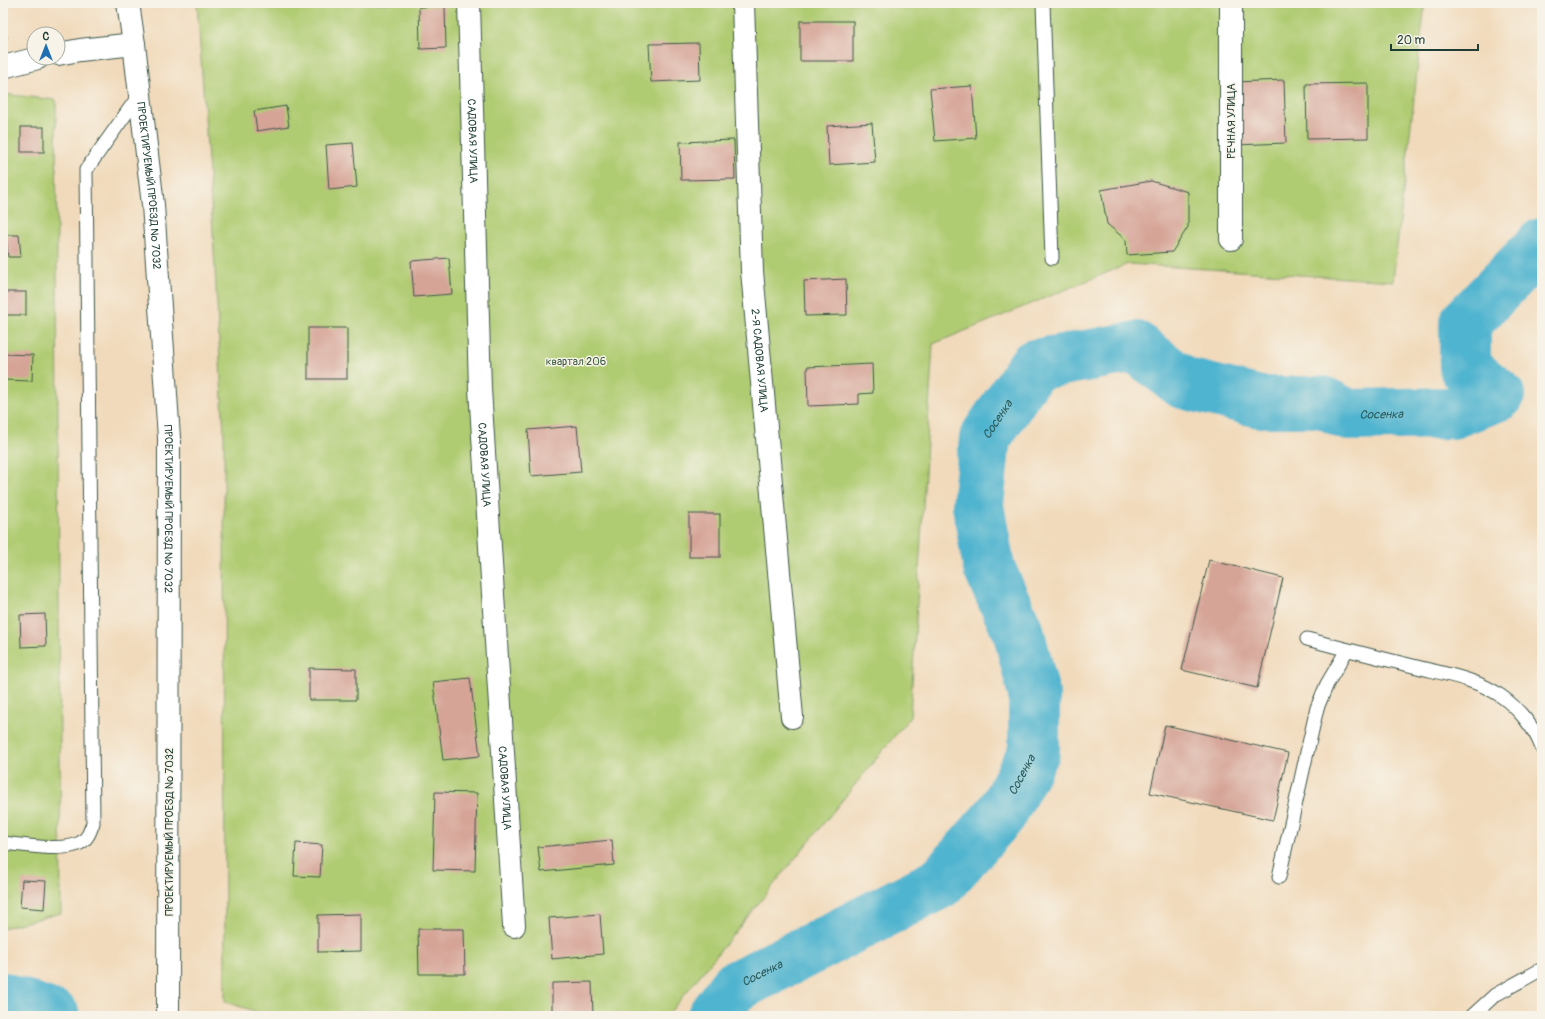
<svg xmlns="http://www.w3.org/2000/svg" width="1545" height="1019" font-family="Pangolin,sans-serif">
  <style>
    .green { fill: #b0cc73; stroke: #688454 }
    .lines { fill: none; stroke-linecap: round; stroke-linejoin: round }
    .river { stroke: #50b4cf; stroke-width: 52 }
    .building { fill: #d5a497 }
    .lane-casing { stroke: #3e5548; stroke-width: 15 }
    .street-casing { stroke: #3e5548; stroke-width: 24 }
    .secondary-casing { stroke: #3e5548; stroke-width: 24 }
    .path { stroke: #3e5548; stroke-width: 2.5; stroke-dasharray: 1 3; stroke-linecap: butt }
    .lane { stroke: #fff; stroke-width: 13 }
    .street { stroke: #fff; stroke-width: 22 }
    .secondary { stroke: #fff; stroke-width: 22 }
    .labels { text-anchor: middle; stroke-width: 3; stroke-linejoin: round; paint-order: stroke }
    .street-label { font-size: 11px; fill: #1f3d34; stroke: #f7f3e8 }
    .park-label { font-size: 11px; fill: #3c5a41; stroke: #f7f3e8 }
    .water-label { font-size: 12px; font-style: italic; fill: #2b5b5b; stroke: #f7f3e8 }
  </style>
  <rect width="100%" height="100%" fill="#f7f3e8"/>
  <filter id="ink" filterUnits="userSpaceOnUse"><feTurbulence type="fractalNoise" baseFrequency=".025" numOctaves="2"/><feDisplacementMap in="SourceGraphic" scale="8" xChannelSelector="R" yChannelSelector="G"/><feConvolveMatrix kernelMatrix="1 2 1 2 8 2 1 2 1" color-interpolation-filters="sRGB"/></filter>
  <filter id="wash" filterUnits="userSpaceOnUse"><feTurbulence type="fractalNoise" baseFrequency=".012" numOctaves="4" result="noise"/><feDisplacementMap in="SourceGraphic" scale="16" xChannelSelector="R" yChannelSelector="G"/><feGaussianBlur stdDeviation="0.9" result="paint"/><feColorMatrix in="noise" values="0 0 0 0 0 0 0 0 0 0 0 0 0 0 0 0 0 1.4 0 .05"/><feComposite in="paint" operator="in"/></filter>
  <g filter="url(#wash)">
    <rect width="100%" height="100%" fill="#f1dabb"/>
    <g class="green">
      <path d="M 197,3 L 1425,3 L 1393,281 L 1128,264 L 933,344 L 910,717 L 667,1016 L 271,1016 L 225,1002 L 224,436 L 213,232 Z"/>
      <path d="M 3,94 L 56,100 L 61,913 L 3,928 Z"/>
    </g>
    <g class="lines">
      <g class="river">
        <path d="M 3,998 L 54,1016"/>
        <path id="s1" d="M 713,1016 L 734,987 L 813,948 L 940,883 L 1001,814 L 1034,752 L 1034,694 L 1019,634 L 989,568 L 978,505 L 985,438 L 1034,365 L 1136,347 L 1183,383 L 1260,402 L 1323,402 L 1348,415 L 1452,413 L 1499,395 L 1465,368 L 1465,323 L 1542,244"/>
      </g>
    </g>
    <g id="blocks">
      <g class="building">
        <path d="M 445,6 L 446,48 L 420,49 L 419,7 Z"/>
        <rect x="800" y="21" width="53" height="40"/>
        <path d="M 699,43 L 700,80 L 651,82 L 649,44 Z"/>
        <path d="M 1284,80 L 1286,143 L 1236,145 L 1234,82 Z"/>
        <path d="M 1368,83 L 1368,138 L 1307,139 L 1306,84 Z"/>
        <path d="M 972,86 L 976,138 L 935,141 L 930,89 Z"/>
        <path d="M 286,106 L 289,126 L 257,131 L 254,111 Z"/>
        <path d="M 872,123 L 875,162 L 829,165 L 827,126 Z"/>
        <rect x="21" y="127" width="23" height="25"/>
        <path d="M 734,140 L 735,179 L 681,180 L 680,142 Z"/>
        <path d="M 353,143 L 357,187 L 329,190 L 326,145 Z"/>
        <path d="M 1151,181 L 1188,192 L 1188,227 L 1172,252 L 1127,255 L 1126,240 L 1107,224 L 1101,190 Z"/>
        <path d="M 6,235 L 19,235 L 21,257 L 8,257 Z"/>
        <path d="M 449,258 L 452,294 L 414,297 L 411,261 Z"/>
        <path d="M 846,279 L 847,315 L 805,316 L 804,281 Z"/>
        <rect x="3" y="292" width="23" height="23"/>
        <rect x="308" y="328" width="39" height="51"/>
        <path d="M 3,354 L 33,355 L 32,381 L 3,380 Z"/>
        <path d="M 872,364 L 873,393 L 859,394 L 859,404 L 808,406 L 807,367 Z"/>
        <path d="M 577,426 L 581,472 L 531,476 L 528,430 Z"/>
        <rect x="689" y="514" width="31" height="43"/>
        <path d="M 1209,560 L 1283,578 L 1257,688 L 1182,670 Z"/>
        <path d="M 45,614 L 46,646 L 21,647 L 20,615 Z"/>
        <path d="M 309,668 L 356,669 L 356,700 L 309,700 Z"/>
        <path d="M 470,678 L 480,756 L 443,760 L 433,682 Z"/>
        <path d="M 1165,725 L 1288,753 L 1273,820 L 1150,793 Z"/>
        <path d="M 435,792 L 477,793 L 475,871 L 433,870 Z"/>
        <path d="M 612,840 L 614,865 L 541,872 L 538,847 Z"/>
        <path d="M 296,843 L 322,845 L 320,877 L 294,876 Z"/>
        <path d="M 22,880 L 46,881 L 44,909 L 20,907 Z"/>
        <path d="M 361,914 L 361,951 L 318,952 L 318,915 Z"/>
        <path d="M 600,914 L 603,954 L 552,959 L 549,918 Z"/>
        <path d="M 418,929 L 464,929 L 465,974 L 419,974 Z"/>
        <path d="M 592,982 L 593,1016 L 552,1016 L 552,983 Z"/>
      </g>
    </g>
  </g>
  <g filter="url(#ink)">
    <use href="#blocks" fill-opacity="0" stroke="#3e5548" stroke-width="1"/>
    <g class="lines">
      <defs>
        <g id="lane">
          <path d="M 1043,3 L 1052,258"/>
          <path d="M 1307,639 C 1344,649 1380,658 1417,667 C 1445,674 1477,679 1501,696 C 1518,708 1535,728 1542,748"/>
          <path d="M 3,843 C 22,845 64,852 80,843 C 88,839 90,831 93,823 L 86,170 L 140,94"/>
          <path d="M 1279,877 L 1317,708 L 1327,684 L 1347,650"/>
          <path d="M 1472,1016 L 1495,995 L 1542,969"/>
        </g>
        <g id="street">
          <path id="s2" d="M 469,3 L 480,389 L 514,926"/>
          <path id="s3" d="M 743,3 L 752,271 L 792,717"/>
          <path d="M 1231,3 L 1231,239"/>
          <path d="M 58,54 L 80,50 L 134,44"/>
          <path d="M 3,67 L 38,58"/>
        </g>
        <g id="secondary">
          <path id="s4" d="M 128,3 L 134,44 L 153,205 L 169,438 L 168,1016"/>
        </g>
      </defs>
      <use href="#lane" class="lane-casing"/>
      <use href="#street" class="street-casing"/>
      <use href="#secondary" class="secondary-casing"/>
      <path class="path" d="M 3,30 L 8,40"/>
      <use href="#lane" class="lane"/>
      <use href="#street" class="street"/>
      <use href="#secondary" class="secondary"/>
    </g>
  </g>
  <g class="labels">
    <g class="street-label">
      <text transform="translate(1231 121) rotate(-90)" y="4">РЕЧНАЯ УЛИЦА</text>
      <text dy="4" stroke="none"><textPath href="#s2" startOffset="138">САДОВАЯ УЛИЦА</textPath></text>
      <text dy="4" stroke="none"><textPath href="#s4" startOffset="184">ПРОЕКТИРУЕМЫЙ ПРОЕЗД № 7032</textPath></text>
      <text dy="4" stroke="none"><textPath href="#s3" startOffset="358">2-Я САДОВАЯ УЛИЦА</textPath></text>
      <text dy="4" stroke="none"><textPath href="#s2" startOffset="462">САДОВАЯ УЛИЦА</textPath></text>
      <text dy="4" stroke="none"><textPath href="#s4" startOffset="508">ПРОЕКТИРУЕМЫЙ ПРОЕЗД № 7032</textPath></text>
      <text dy="4" stroke="none"><textPath href="#s2" startOffset="786">САДОВАЯ УЛИЦА</textPath></text>
      <text transform="translate(169 832) rotate(-90)" y="4">ПРОЕКТИРУЕМЫЙ ПРОЕЗД № 7032</text>
    </g>
    <g class="park-label">
      <text x="576" y="365">квартал 206</text>
    </g>
    <g class="water-label">
      <text dy="4" stroke="none"><textPath href="#s1" startOffset="1207">Сосенка</textPath></text>
      <text dy="4" stroke="none"><textPath href="#s1" startOffset="775">Сосенка</textPath></text>
      <text dy="4" stroke="none"><textPath href="#s1" startOffset="403">Сосенка</textPath></text>
      <text dy="4" stroke="none"><textPath href="#s1" startOffset="67">Сосенка</textPath></text>
    </g>
  </g>
  <rect width="1545" height="1019" fill="none" stroke="#f7f3e8" stroke-width="16"/>
  <g transform="translate(46 46)"><circle r="19" fill="#f7f3e8" stroke="#a1aaa0"/>
  <path d="M0-3L7 15L0 10L-7 15Z" fill="#1f6fb2"/>
  <text y="-6" font-size="11" font-weight="bold" text-anchor="middle" fill="#1f3d34">С</text>
  </g>
  <path d="M1391 44v6h87v-6" fill="none" stroke="#1f3d34" stroke-width="2"/>
  <text x="1397" y="44" font-size="12" fill="#1f3d34" stroke="#f7f3e8" stroke-width="3" paint-order="stroke">20 m</text>
</svg>
